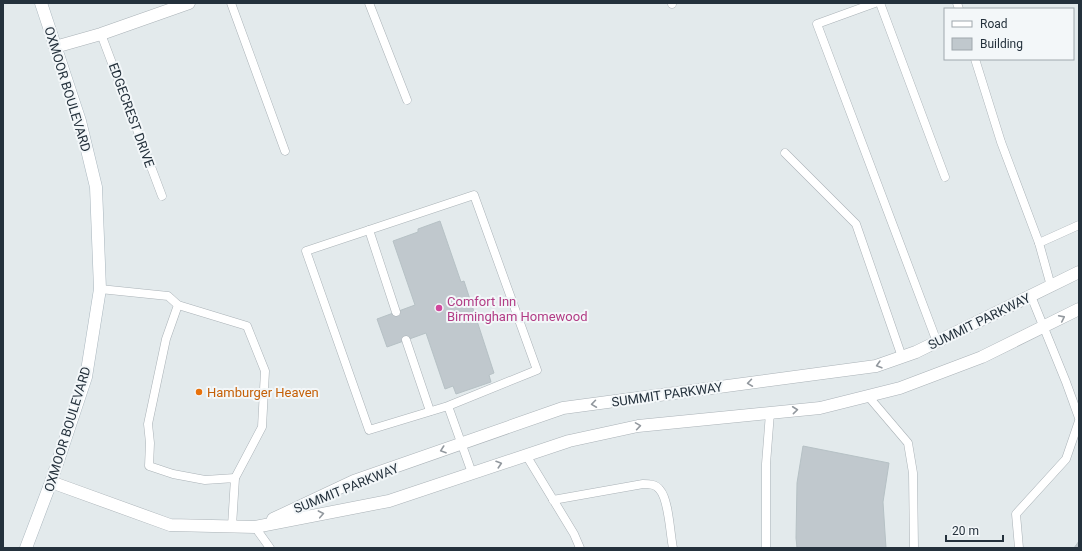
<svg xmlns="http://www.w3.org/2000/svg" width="1082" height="551" font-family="Roboto,sans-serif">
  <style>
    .building { fill: #c0c8cd; stroke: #b6c1c5 }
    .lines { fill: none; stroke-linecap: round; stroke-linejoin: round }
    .lane-casing { stroke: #aab2b7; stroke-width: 9 }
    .street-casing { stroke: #aab2b7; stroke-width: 13 }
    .secondary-casing { stroke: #a8b5bd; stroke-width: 13 }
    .lane { stroke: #fff; stroke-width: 8 }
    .street { stroke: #fff; stroke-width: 12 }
    .secondary { stroke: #fff; stroke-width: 12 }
    .oneway { stroke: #92989e }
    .hotel-dot { fill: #d1479c; stroke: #f3f7f9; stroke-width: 1.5 }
    .food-dot { fill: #e8710a; stroke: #f3f7f9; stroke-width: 1.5 }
    .labels { text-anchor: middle; stroke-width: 4; stroke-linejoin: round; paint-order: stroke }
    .street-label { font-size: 13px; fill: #24313c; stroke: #f3f7f9 }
    .hotel-label { font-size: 13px; fill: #b23c85; stroke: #f3f7f9; text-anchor: start }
    .food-label { font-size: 13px; fill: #c56008; stroke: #f3f7f9; text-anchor: start }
  </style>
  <rect width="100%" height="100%" fill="#e3eaec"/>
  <g class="building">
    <path d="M 440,221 L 461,282 L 464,281 L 494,373 L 489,375 L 491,382 L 456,394 L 453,386 L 445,389 L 426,333 L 387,347 L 377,319 L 415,305 L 393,241 L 418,232 L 418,229 Z"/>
    <path d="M 803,446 L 889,463 L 883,502 L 886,548 L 797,548 L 796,538 L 797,483 Z"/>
    <path d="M 1079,541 L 1079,548 L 1074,548 Z"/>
  </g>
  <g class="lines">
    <defs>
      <g id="lane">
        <path d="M 231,3 L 285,151"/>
        <path d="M 369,3 L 407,100"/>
        <path d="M 672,3 L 672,4"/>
        <path d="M 875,3 L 817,24 L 937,342"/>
        <path d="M 880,3 L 945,177"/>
        <path d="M 957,3 L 959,9"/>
        <path d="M 101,34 L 162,196"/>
        <path d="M 975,59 L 1001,142 L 1039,243"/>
        <path d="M 785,153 L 856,224 L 902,357"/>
        <path d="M 369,230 L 396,312"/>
        <path d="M 1051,286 L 1039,243 L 1079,225"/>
        <path d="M 100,289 L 168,296 L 178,305 L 166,339 L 148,424 L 150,443 L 149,466 L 173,474 L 205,480 L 235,478 L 232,526"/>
        <path d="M 1031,296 L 1066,382 L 1079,418"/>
        <path d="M 178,305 L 247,326 L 265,371 L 262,427 L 235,478"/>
        <path d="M 406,340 L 430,411"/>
        <path d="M 868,396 L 908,443 L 913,473 L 914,548"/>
        <path d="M 448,406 L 369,430 L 306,251 L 474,195 L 537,370 L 448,406 L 472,473"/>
        <path d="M 526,455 L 574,534 L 580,548"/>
        <path d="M 553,500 L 643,484 C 649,484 656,484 660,490 C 669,500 670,534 673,548"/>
        <path d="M 255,527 L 270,548"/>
        <path d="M 766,548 L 766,464 L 770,413"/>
        <path d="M 1019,548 L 1016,514 L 1066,459 L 1079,421"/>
      </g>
      <g id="street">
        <path d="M 55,47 L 101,34 L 189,3"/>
        <path d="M 51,482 L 170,525 L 255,527 L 389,501 L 569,441 L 638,426 L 820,408 L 900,388 L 982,357 L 1079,309"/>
        <path d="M 273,519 L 354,481 L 563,408 L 876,366 L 916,352 L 1079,272"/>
      </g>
      <path id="secondary" d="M 26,548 L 51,482 L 86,377 L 100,289 L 96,187 L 80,121 L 41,3"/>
    </defs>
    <use href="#lane" class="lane-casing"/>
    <use href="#street" class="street-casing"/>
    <use href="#secondary" class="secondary-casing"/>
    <use href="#lane" class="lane"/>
    <use href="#street" class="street"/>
    <use href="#secondary" class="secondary"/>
  </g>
  <defs><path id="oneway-chevron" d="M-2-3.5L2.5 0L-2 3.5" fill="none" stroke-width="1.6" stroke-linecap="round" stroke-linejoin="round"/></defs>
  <g class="oneway">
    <use href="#oneway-chevron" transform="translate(1062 318) rotate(-26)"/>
    <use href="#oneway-chevron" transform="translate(879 365) rotate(164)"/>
    <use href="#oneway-chevron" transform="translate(750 383) rotate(172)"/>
    <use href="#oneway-chevron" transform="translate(594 404) rotate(172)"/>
    <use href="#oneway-chevron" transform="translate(795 410) rotate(-6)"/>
    <use href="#oneway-chevron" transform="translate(638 426) rotate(-9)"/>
    <use href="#oneway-chevron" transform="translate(443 450) rotate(161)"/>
    <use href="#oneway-chevron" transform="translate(499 464) rotate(-18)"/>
    <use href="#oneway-chevron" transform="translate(321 514) rotate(-11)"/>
  </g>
  <circle class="hotel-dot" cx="439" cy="308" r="4"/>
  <circle class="food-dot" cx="199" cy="392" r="4"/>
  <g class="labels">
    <g class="street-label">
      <text transform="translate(68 89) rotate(73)" y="5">OXMOOR BOULEVARD</text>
      <text transform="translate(132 115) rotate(70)" y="5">EDGECREST DRIVE</text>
      <text transform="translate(979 321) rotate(-26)" y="5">SUMMIT PARKWAY</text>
      <text transform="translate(667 394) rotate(-8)" y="5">SUMMIT PARKWAY</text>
      <text transform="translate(67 429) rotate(-73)" y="5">OXMOOR BOULEVARD</text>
      <text transform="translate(346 488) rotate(-22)" y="5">SUMMIT PARKWAY</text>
    </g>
    <g class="hotel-label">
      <text x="447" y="306">Comfort Inn<tspan x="447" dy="15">Birmingham Homewood</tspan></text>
    </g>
    <g class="food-label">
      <text x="207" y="397">Hamburger Heaven</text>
    </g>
  </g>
  <rect width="1082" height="551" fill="none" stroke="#24313c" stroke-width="8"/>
  <rect x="944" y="8" width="130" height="52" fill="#f3f7f9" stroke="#a0a8ad"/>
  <rect x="952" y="21" width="20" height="6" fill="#ffffff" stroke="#a0a8ad"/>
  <text x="980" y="28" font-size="12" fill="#24313c">Road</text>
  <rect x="952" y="38" width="20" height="12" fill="#c0c8cd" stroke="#a0a8ad"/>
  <text x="980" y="48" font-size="12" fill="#24313c">Building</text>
  <path d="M946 535v6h57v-6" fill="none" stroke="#24313c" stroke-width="2"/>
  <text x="952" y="535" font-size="12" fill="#24313c" stroke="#f3f7f9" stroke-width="3" paint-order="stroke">20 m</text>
</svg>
